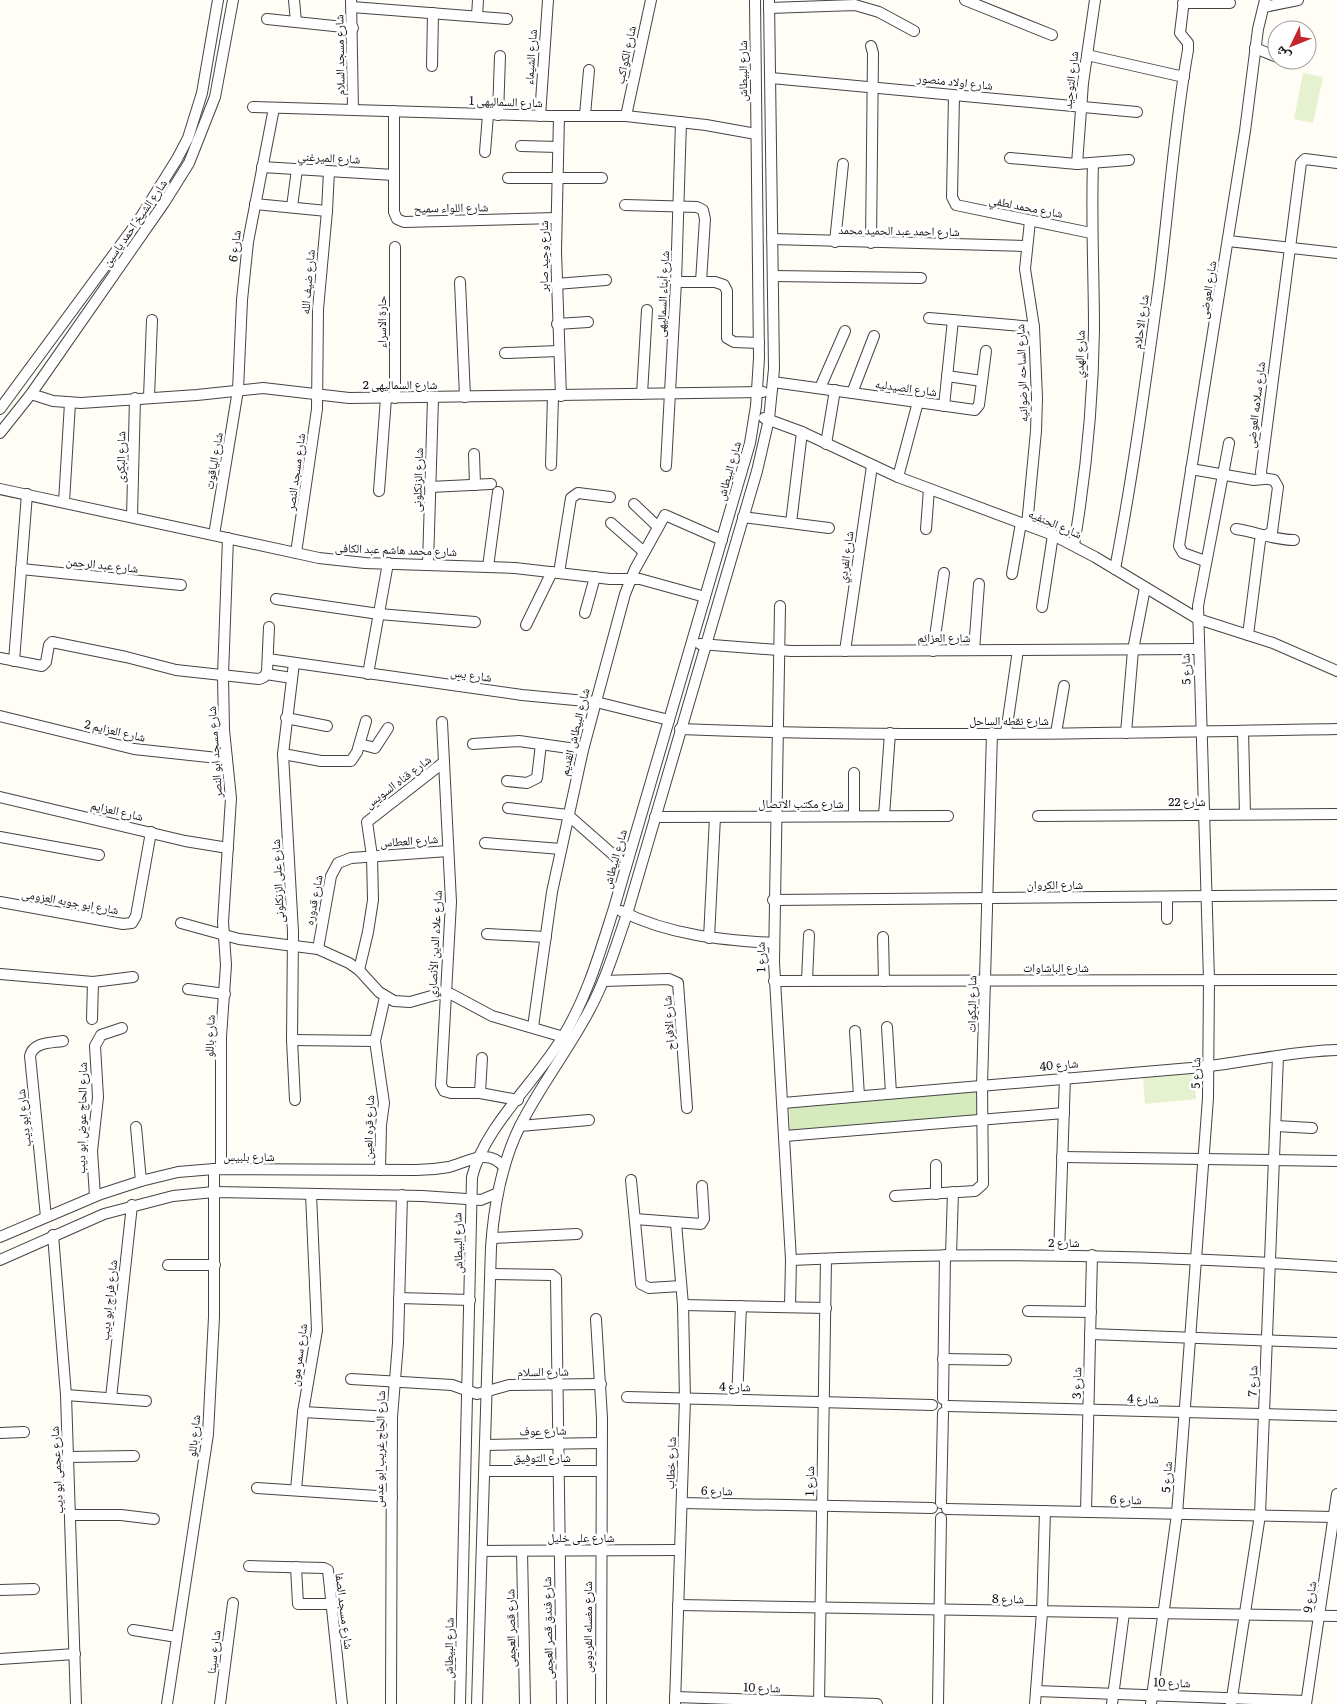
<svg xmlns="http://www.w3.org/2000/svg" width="1337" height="1704" font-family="Literata,'Noto Naskh Arabic',serif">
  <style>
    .green { fill: #d5ebbd }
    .pitch { fill: #e6f2cf }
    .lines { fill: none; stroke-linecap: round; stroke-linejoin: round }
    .street-casing { stroke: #444; stroke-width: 12 }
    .street { stroke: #fff; stroke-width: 10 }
    .labels { text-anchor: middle; stroke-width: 5; stroke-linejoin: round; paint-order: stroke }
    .street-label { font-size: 12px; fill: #111; stroke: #fff }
  </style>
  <rect width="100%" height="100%" fill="#fffdf5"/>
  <path class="green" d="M 977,1088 L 977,1115 L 790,1132 L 789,1106 Z"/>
  <g class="pitch">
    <path d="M 1303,73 L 1323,77 L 1313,123 L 1294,119 Z"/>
    <path d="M 1194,1073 L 1196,1099 L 1145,1104 L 1143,1078 Z"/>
  </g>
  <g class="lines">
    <defs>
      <g id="street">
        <path d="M 294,0 L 296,22"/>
        <path d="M 351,0 L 353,110"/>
        <path d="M 965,0 L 1052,35"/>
        <path d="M 1183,3 L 1230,3"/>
        <path d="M 352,7 L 507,19"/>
        <path d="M 1264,7 L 1298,0"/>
        <path d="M 769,8 L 855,5 L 879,12 L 914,31"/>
        <path d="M 477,16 L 478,0"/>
        <path d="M 267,19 L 353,28"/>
        <path d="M 871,46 L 873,53 L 871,243"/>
        <path d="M 1255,48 L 1277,57"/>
        <path d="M 1087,55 L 1184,77"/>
        <path d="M 432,66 L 433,13"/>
        <path d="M 771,78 L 1137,112"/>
        <path d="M 954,96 L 952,197 L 956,205 L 1091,233"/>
        <path d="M 253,107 L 550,116 L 626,116 L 706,125 L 756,134"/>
        <path d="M 394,111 L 394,212 L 397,219 L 404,222 L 556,218"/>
        <path d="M 498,115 L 500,56"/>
        <path d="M 585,115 L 589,70"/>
        <path d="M 540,116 L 548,0"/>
        <path d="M 559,116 L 556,251 L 561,396"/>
        <path d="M 626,116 L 651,0"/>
        <path d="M 521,146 L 558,147"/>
        <path d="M 485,152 L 488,115"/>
        <path d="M 1010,158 L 1077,164 L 1129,160"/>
        <path d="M 1077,164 L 1083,83 L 1095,0"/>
        <path d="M 262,167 L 394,175"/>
        <path d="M 508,178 L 602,178"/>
        <path d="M 255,204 L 327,211"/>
        <path d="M 625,205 L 697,207 L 703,210 L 705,219 L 701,282"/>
        <path d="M 292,207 L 297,169"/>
        <path d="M 772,239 L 1026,246"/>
        <path d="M 1228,241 L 1337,253"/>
        <path d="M 835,242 L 843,164"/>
        <path d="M 395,247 L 395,398"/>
        <path d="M 773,276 L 921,278"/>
        <path d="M 460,282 L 465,397"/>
        <path d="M 676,282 L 715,282 L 724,285 L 727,291 L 727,338 L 734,342 L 759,343"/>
        <path d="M 556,284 L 606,280"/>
        <path d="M 929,318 L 1034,327"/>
        <path d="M 557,324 L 588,322"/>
        <path d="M 505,353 L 558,351"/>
        <path d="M 947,376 L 982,381"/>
        <path d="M 773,382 L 975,410 L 979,405 L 986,351"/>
        <path d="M 820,388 L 845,331"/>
        <path d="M 852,393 L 874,336"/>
        <path d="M 31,394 L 53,401 L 81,403 L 197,395 L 263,388 L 349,398 L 763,392"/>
        <path d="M 642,394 L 647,310"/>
        <path d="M 149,397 L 152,320"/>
        <path d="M 944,406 L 953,320"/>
        <path d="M 0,409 L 139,220 L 177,159 L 188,138 L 202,93 L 218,0"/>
        <path d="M 764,418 L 802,432 L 898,477 L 1053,535 L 1095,557 L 1198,619 L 1273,643 L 1337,671"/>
        <path d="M 0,433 L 31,394 L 164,203 L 189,163 L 215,97 L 233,0"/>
        <path d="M 826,444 L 835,390"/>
        <path d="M 474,454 L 475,485"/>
        <path d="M 551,465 L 553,396"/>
        <path d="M 666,466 L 676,282 L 681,122"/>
        <path d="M 1191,469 L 1254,480 L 1264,479"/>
        <path d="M 898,477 L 918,402"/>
        <path d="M 430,487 L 491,484"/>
        <path d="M 0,489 L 319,558 L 365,563 L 515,568 L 610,579 L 640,579 L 705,597"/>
        <path d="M 379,491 L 386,398"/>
        <path d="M 64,502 L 70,403"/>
        <path d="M 634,504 L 657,526"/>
        <path d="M 132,517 L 135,398"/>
        <path d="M 743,517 L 829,528"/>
        <path d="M 611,523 L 644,552"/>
        <path d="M 791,523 L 802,432"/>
        <path d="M 1027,525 L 1036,431 L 1037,398 L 1034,327 L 1025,269 L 1030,221"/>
        <path d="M 926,529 L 929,489"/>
        <path d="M 1236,529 C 1257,532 1273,540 1294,540"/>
        <path d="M 214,535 L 238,390 L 242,300 L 248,242 L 274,108"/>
        <path d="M 1074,545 C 1086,474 1093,402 1094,330 C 1094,275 1091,219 1093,164"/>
        <path d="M 296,553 L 317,409 L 318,309 L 327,211 L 329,171"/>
        <path d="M 1205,561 L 1183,553 L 1179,546 L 1245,131 L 1258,29 L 1265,0"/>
        <path d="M 428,564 L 433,398"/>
        <path d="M 488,567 L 498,492"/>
        <path d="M 21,569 L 181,585"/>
        <path d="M 1115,569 C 1133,475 1146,379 1159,284 C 1169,206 1174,128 1188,50 L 1188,43 L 1180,33 L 1184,0"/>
        <path d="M 559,573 L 571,498 L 578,493 L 610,497"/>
        <path d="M 1012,574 L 1021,523"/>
        <path d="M 276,599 L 379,614 L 475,622"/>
        <path d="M 780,606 L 774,962 L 791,1260 L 790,1307"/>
        <path d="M 1042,607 L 1053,535"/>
        <path d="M 585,613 L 595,577"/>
        <path d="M 526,625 L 552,572"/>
        <path d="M 1248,635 L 1260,541 L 1261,538 L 1272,532 L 1278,487 L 1274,480 L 1262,478 L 1261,472 L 1301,163 L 1305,159 L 1337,163"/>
        <path d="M 700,644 L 791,651 L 1198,649"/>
        <path d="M 974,650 L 979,584"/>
        <path d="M 845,651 L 872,466"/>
        <path d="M 933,651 L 944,573"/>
        <path d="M 0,658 L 42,666 L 46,662 L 49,645 L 52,642 L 126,657 L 176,670 L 259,679 L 264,677 L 267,672 L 269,627"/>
        <path d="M 268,659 L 522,695 L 596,702 L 669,720"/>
        <path d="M 14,661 L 27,494"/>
        <path d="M 294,663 L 283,754 L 293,932 L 292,1040 L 295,1100"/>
        <path d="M 266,674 L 292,678"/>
        <path d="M 368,674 L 388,563"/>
        <path d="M 0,716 L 134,749 L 227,759"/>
        <path d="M 286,718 L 327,726"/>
        <path d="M 442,722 L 451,902 L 441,1085 L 444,1091 L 451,1093 L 480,1093 L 518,1100"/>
        <path d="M 680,729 C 899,738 1118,733 1337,729"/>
        <path d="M 1243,731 L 1245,814"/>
        <path d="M 1006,733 L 1018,650"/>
        <path d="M 1056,733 L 1064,686"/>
        <path d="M 1126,733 L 1133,650 L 1145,588"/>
        <path d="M 360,744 L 375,748 L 388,728"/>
        <path d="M 473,744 L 519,741 L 583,750"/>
        <path d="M 283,754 L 321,761 L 351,761 L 357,752 L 366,721"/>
        <path d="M 507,781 L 527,783 L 537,778 L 541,744"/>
        <path d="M 0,797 L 185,841 L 228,848"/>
        <path d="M 508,808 L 568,815 L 626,866"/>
        <path d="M 854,816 L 854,773"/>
        <path d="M 884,816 L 890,733"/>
        <path d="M 1038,816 L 1337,814"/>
        <path d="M 655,817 L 948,816"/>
        <path d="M 0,837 L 99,855"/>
        <path d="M 485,843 L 561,849"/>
        <path d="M 1167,898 L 1167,919"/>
        <path d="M 773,900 L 1337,895"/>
        <path d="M 0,902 L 123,924 L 132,923 L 136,916 L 151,832"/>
        <path d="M 621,911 C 669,935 721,940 773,943"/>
        <path d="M 181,923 L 239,939 L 318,949 L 349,963 L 359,970 L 379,992 L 394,1001 L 410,1002 L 442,993 L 451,994 L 492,1016 L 567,1038"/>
        <path d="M 487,934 L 546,937"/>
        <path d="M 883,937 L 884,981"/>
        <path d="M 709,938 L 715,817"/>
        <path d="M 318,949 L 331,876 L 338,863 L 351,858 L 448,851"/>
        <path d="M 359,970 L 368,932 L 373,900 L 372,856 L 367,822 L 444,762"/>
        <path d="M 0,974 L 93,982 L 133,977"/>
        <path d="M 603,981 L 669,979 L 678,983 L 687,1108"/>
        <path d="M 774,981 L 1337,980"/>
        <path d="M 807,981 L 809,935"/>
        <path d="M 188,989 L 225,994"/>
        <path d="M 92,1019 L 93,982"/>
        <path d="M 533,1027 L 552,892 L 583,750 L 625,594 L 635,569 L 665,515 L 722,540"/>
        <path d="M 887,1027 L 891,1093"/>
        <path d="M 855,1031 L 859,1096"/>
        <path d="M 292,1040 L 375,1041"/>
        <path d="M 480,1093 L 482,1058"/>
        <path d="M 783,1103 C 919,1091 1055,1079 1191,1068 C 1240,1064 1288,1051 1337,1050"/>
        <path d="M 520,1126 L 589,1120"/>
        <path d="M 1276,1126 L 1312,1128"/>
        <path d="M 136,1127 L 141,1181"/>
        <path d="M 785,1136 L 1064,1113"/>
        <path d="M 1062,1157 L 1337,1161"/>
        <path d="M 936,1165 L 936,1194"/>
        <path d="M 221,1169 L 221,1037 L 226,965 L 223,922 L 231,798 L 224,730 L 223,675 L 228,538"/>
        <path d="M 380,1170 L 381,1125 L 384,1103 L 375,1041 L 385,997"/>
        <path d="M 631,1180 L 641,1284 L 649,1288 L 681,1286"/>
        <path d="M 95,1196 L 92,1151 L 98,1097 L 95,1046 L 101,1035 L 122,1028"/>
        <path d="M 895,1196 L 975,1191 L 983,1184 L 982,1085 L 992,733"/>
        <path d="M 46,1217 L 30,1056 C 33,1042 51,1043 63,1041"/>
        <path d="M 635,1219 L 701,1224 L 704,1219 L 702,1186"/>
        <path d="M 53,1235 L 66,1395 L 76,1704"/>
        <path d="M 0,1237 L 101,1194 L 141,1181 L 178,1172 L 214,1169 L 416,1170 C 427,1170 438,1169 449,1167 C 468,1162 488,1147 504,1167"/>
        <path d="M 492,1238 L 577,1234"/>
        <path d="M 951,1255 L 953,1192"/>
        <path d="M 1059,1255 L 1065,1077"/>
        <path d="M 0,1260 L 104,1214 L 173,1196 L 214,1192 L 422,1196 L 481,1200 L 498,1193"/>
        <path d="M 791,1260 C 973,1251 1155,1255 1337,1267"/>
        <path d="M 168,1265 L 215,1265"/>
        <path d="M 491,1274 L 552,1275 L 556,1278 L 562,1704"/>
        <path d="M 399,1298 L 470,1300"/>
        <path d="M 683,1305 L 826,1308"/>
        <path d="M 1028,1311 L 1091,1312"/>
        <path d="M 596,1319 L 602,1418 L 601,1704"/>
        <path d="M 1090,1334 L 1337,1343"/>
        <path d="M 943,1359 L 1006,1360"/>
        <path d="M 351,1379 L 452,1385 L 477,1394 L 509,1385 L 601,1384"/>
        <path d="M 66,1395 L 146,1401"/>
        <path d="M 627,1397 L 932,1405"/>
        <path d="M 111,1398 L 132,1205"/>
        <path d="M 943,1399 L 945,1255"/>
        <path d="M 737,1400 L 741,1306"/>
        <path d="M 947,1406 L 1337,1416"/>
        <path d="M 303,1412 L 392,1417"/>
        <path d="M 0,1433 L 24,1432"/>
        <path d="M 485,1445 L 601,1443"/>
        <path d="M 69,1457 L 134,1456"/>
        <path d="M 485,1471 L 601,1471"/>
        <path d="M 257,1488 L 392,1497"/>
        <path d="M 296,1490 L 303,1412 L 317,1330 L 311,1194"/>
        <path d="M 682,1503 L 932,1508"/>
        <path d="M 941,1503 L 943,1413"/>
        <path d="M 947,1509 L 1334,1517"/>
        <path d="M 1086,1512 L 1092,1255"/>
        <path d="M 72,1515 L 121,1515 L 154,1519"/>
        <path d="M 482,1551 L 680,1550"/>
        <path d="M 522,1551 L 525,1704"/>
        <path d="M 249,1566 L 324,1568 L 328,1570 L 342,1704"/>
        <path d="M 296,1567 L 298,1604 L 332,1604"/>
        <path d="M 0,1590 L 34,1589"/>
        <path d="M 678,1605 L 1337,1616"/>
        <path d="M 133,1630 L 177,1637"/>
        <path d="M 0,1659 L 75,1654"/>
        <path d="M 1036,1691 L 1306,1701"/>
        <path d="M 675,1697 L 877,1704"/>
        <path d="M 167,1704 L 208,1434 L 214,1317 L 214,1169"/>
        <path d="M 220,1704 L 233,1603"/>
        <path d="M 391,1704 L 392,1417 L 398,1343 L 402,1195"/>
        <path d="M 460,1704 L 472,1177 C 485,1126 535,1083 562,1038 C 587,998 600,952 614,908 L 750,443 L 756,406 L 759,358 L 755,0"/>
        <path d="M 477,1704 L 491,1247 C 494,1205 501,1164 520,1126 C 540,1086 569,1049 590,1009 C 606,979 616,946 627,914 L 757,471 L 769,419 L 774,369 L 769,0"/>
        <path d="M 675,1704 L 685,1399 L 683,1305 L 676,1223"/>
        <path d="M 819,1704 L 826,1259"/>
        <path d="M 938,1704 L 941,1518"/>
        <path d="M 1035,1704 L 1042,1612 L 1045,1511"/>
        <path d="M 1112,1704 L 1124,1613"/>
        <path d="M 1151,1704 L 1177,1514 L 1208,1098 L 1209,980 L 1198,606 L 1229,443"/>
        <path d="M 1231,1704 L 1260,1515 L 1278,1056"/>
        <path d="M 1306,1704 L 1337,1494"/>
      </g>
    </defs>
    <use href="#street" class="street-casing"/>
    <use href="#street" class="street"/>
  </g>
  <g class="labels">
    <g class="street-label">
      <text transform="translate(340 55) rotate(-91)" y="4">شارع مسجد السلام</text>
      <text transform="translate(626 55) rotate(-78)" y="4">شارع الكواكب</text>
      <text transform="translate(531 57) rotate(-86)" y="4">شارع الشيماء</text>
      <text transform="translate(743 71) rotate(-90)" y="4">شارع البيطاش</text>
      <text transform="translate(1071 80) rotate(-83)" y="4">شارع التوحيد</text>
      <text transform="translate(955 82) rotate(6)" y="4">شارع اولاد منصور</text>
      <text transform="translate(506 102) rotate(2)" y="4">شارع السماليهى 1</text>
      <text transform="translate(329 158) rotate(3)" y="4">شارع الميرغني</text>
      <text transform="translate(1026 207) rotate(11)" y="4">شارع محمد لطفي</text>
      <text transform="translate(451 208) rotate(-1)" y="4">شارع اللواء سميح</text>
      <text transform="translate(135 223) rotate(-55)" y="4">شارع الشيخ احمد ياسين</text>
      <text transform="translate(899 231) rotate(1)" y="4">شارع احمد عبد الحميد محمد</text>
      <text transform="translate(235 246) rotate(-83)" y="4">شارع 6</text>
      <text transform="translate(544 256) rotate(-90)" y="4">شارع وحيد صابر</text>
      <text transform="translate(308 282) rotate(-85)" y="4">شارع ضيف الله</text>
      <text transform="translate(1208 290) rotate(-81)" y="4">شارع العوضى</text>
      <text transform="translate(663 294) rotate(-87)" y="4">شارع أبناء السماليهى</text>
      <text transform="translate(382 322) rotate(-90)" y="4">حارة الاسراء</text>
      <text transform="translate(1141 322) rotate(-82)" y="4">شارع الاحلام</text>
      <text transform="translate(1080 354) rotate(-88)" y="4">شارع الهدي</text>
      <text transform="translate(1022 373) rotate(-92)" y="4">شارع الساحه الرضوانيه</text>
      <text x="400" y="389">شارع السماليهى 2</text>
      <text transform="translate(906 388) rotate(8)" y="4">شارع الصيدليه</text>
      <text transform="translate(1256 405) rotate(-83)" y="4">شارع سلامه العوضى</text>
      <text transform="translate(121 457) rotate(-89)" y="4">شارع البكرى</text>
      <text transform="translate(214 461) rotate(-80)" y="4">شارع الياقوت</text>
      <text transform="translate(729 471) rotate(-74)" y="4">شارع البيطاش</text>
      <text transform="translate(296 472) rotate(-82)" y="4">شارع مسجد النصر</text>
      <text transform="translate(418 480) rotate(-88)" y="4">شارع الزنكلونى</text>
      <text transform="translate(1055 524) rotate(23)" y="4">شارع الحنفيه</text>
      <text transform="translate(396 550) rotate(2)" y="4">شارع محمد هاشم عبد الكافى</text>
      <text transform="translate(846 557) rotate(-82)" y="4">شارع الفردي</text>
      <text transform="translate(102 565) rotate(6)" y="4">شارع عبد الرحمن</text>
      <text x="944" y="642">شارع العزائم</text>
      <text transform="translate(1186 669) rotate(-92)" y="4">شارع 5</text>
      <text transform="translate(471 675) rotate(8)" y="4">شارع يس</text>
      <text x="1009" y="725">شارع نقطه الساحل</text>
      <text transform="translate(115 731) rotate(13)" y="4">شارع العزايم 2</text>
      <text transform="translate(575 732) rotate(-76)" y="4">شارع البيطاش القديم</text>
      <text transform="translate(215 752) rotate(-94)" y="4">شارع مسجد ابو النصر</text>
      <text transform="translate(398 782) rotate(-37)" y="4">شارع قناه السويس</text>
      <text x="1187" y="806">شارع 22</text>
      <text x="801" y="808">شارع مكتب الاتصال</text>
      <text transform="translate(117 811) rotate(13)" y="4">شارع العزايم</text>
      <text transform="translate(409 841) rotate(-4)" y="4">شارع العطاس</text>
      <text transform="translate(615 859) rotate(-74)" y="4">شارع البيطاش</text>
      <text transform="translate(278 881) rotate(-93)" y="4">شارع على الزنكلونى</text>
      <text x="1055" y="889">شارع الكروان</text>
      <text transform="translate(314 900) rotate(-79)" y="4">شارع قدوره</text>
      <text transform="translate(70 902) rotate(10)" y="4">شارع ابو جوبه العزومى</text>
      <text transform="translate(435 944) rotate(-87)" y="4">شارع علاء الدين الأنصاري</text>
      <text transform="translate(761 957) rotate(-91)" y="4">شارع 1</text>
      <text x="1056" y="972">شارع الباشاوات</text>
      <text transform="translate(972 1004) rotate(-89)" y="4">شارع البكوات</text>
      <text transform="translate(669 1023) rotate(-94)" y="4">شارع الافراح</text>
      <text transform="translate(210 1036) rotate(-88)" y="4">شارع باللو</text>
      <text transform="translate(1059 1065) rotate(-5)" y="4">شارع 40</text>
      <text transform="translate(1196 1073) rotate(-89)" y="4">شارع 5</text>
      <text transform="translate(24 1118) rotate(-96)" y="4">شارع ابو ديب</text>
      <text transform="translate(82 1118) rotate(-89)" y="4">شارع الحاج عوض ابو ديب</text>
      <text transform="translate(369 1127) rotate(-88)" y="4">شارع قره العين</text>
      <text x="249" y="1161">شارع بلبيس</text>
      <text transform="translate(458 1243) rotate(-91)" y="4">شارع البيطاش</text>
      <text x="1064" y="1247">شارع 2</text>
      <text transform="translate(109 1300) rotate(-84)" y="4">شارع فراج ابو ديب</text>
      <text transform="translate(299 1355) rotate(-82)" y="4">شارع سمر مون</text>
      <text transform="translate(543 1372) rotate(-1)" y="4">شارع السلام</text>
      <text transform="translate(1253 1381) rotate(-88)" y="4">شارع 7</text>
      <text transform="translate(1077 1383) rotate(-89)" y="4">شارع 3</text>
      <text transform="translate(735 1387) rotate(2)" y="4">شارع 4</text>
      <text transform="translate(1143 1399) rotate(2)" y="4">شارع 4</text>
      <text transform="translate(543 1431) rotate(-1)" y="4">شارع عوف</text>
      <text transform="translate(194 1436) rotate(-84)" y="4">شارع باللو</text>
      <text transform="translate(380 1449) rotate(-89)" y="4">شارع الحاج غريب ابو عدس</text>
      <text x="542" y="1462">شارع التوفيق</text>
      <text transform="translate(671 1463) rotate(-88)" y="4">شارع خطاب</text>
      <text transform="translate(57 1470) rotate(-93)" y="4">شارع عجمى ابو ديب</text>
      <text transform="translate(1167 1477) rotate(-86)" y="4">شارع 5</text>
      <text transform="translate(810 1481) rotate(-89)" y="4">شارع 1</text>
      <text transform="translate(717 1491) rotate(1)" y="4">شارع 6</text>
      <text transform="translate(1126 1500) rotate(1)" y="4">شارع 6</text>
      <text x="581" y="1542">شارع على خليل</text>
      <text transform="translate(1310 1597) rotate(-81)" y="4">شارع 9</text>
      <text transform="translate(1008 1599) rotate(1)" y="4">شارع 8</text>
      <text transform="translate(344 1611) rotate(83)" y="4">شارع مسجد الصفا</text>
      <text transform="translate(588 1627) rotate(-90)" y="4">شارع مغسله الفردوس</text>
      <text transform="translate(511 1628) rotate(-91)" y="4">شارع قصر العجمى</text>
      <text transform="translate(548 1628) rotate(-91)" y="4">شارع فندق قصر العجمى</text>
      <text transform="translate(449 1648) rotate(-89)" y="4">شارع البيطاش</text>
      <text transform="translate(214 1652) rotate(-83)" y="4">شارع سينا</text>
      <text transform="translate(1172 1683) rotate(2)" y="4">شارع 10</text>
      <text transform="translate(762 1688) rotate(2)" y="4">شارع 10</text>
    </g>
  </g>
  <g transform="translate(1292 45) rotate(227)"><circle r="24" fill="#ffffff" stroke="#a0a0a0"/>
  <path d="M0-4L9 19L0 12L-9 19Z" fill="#c4262e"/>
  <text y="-8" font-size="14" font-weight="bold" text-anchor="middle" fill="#111111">ش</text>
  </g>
</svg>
